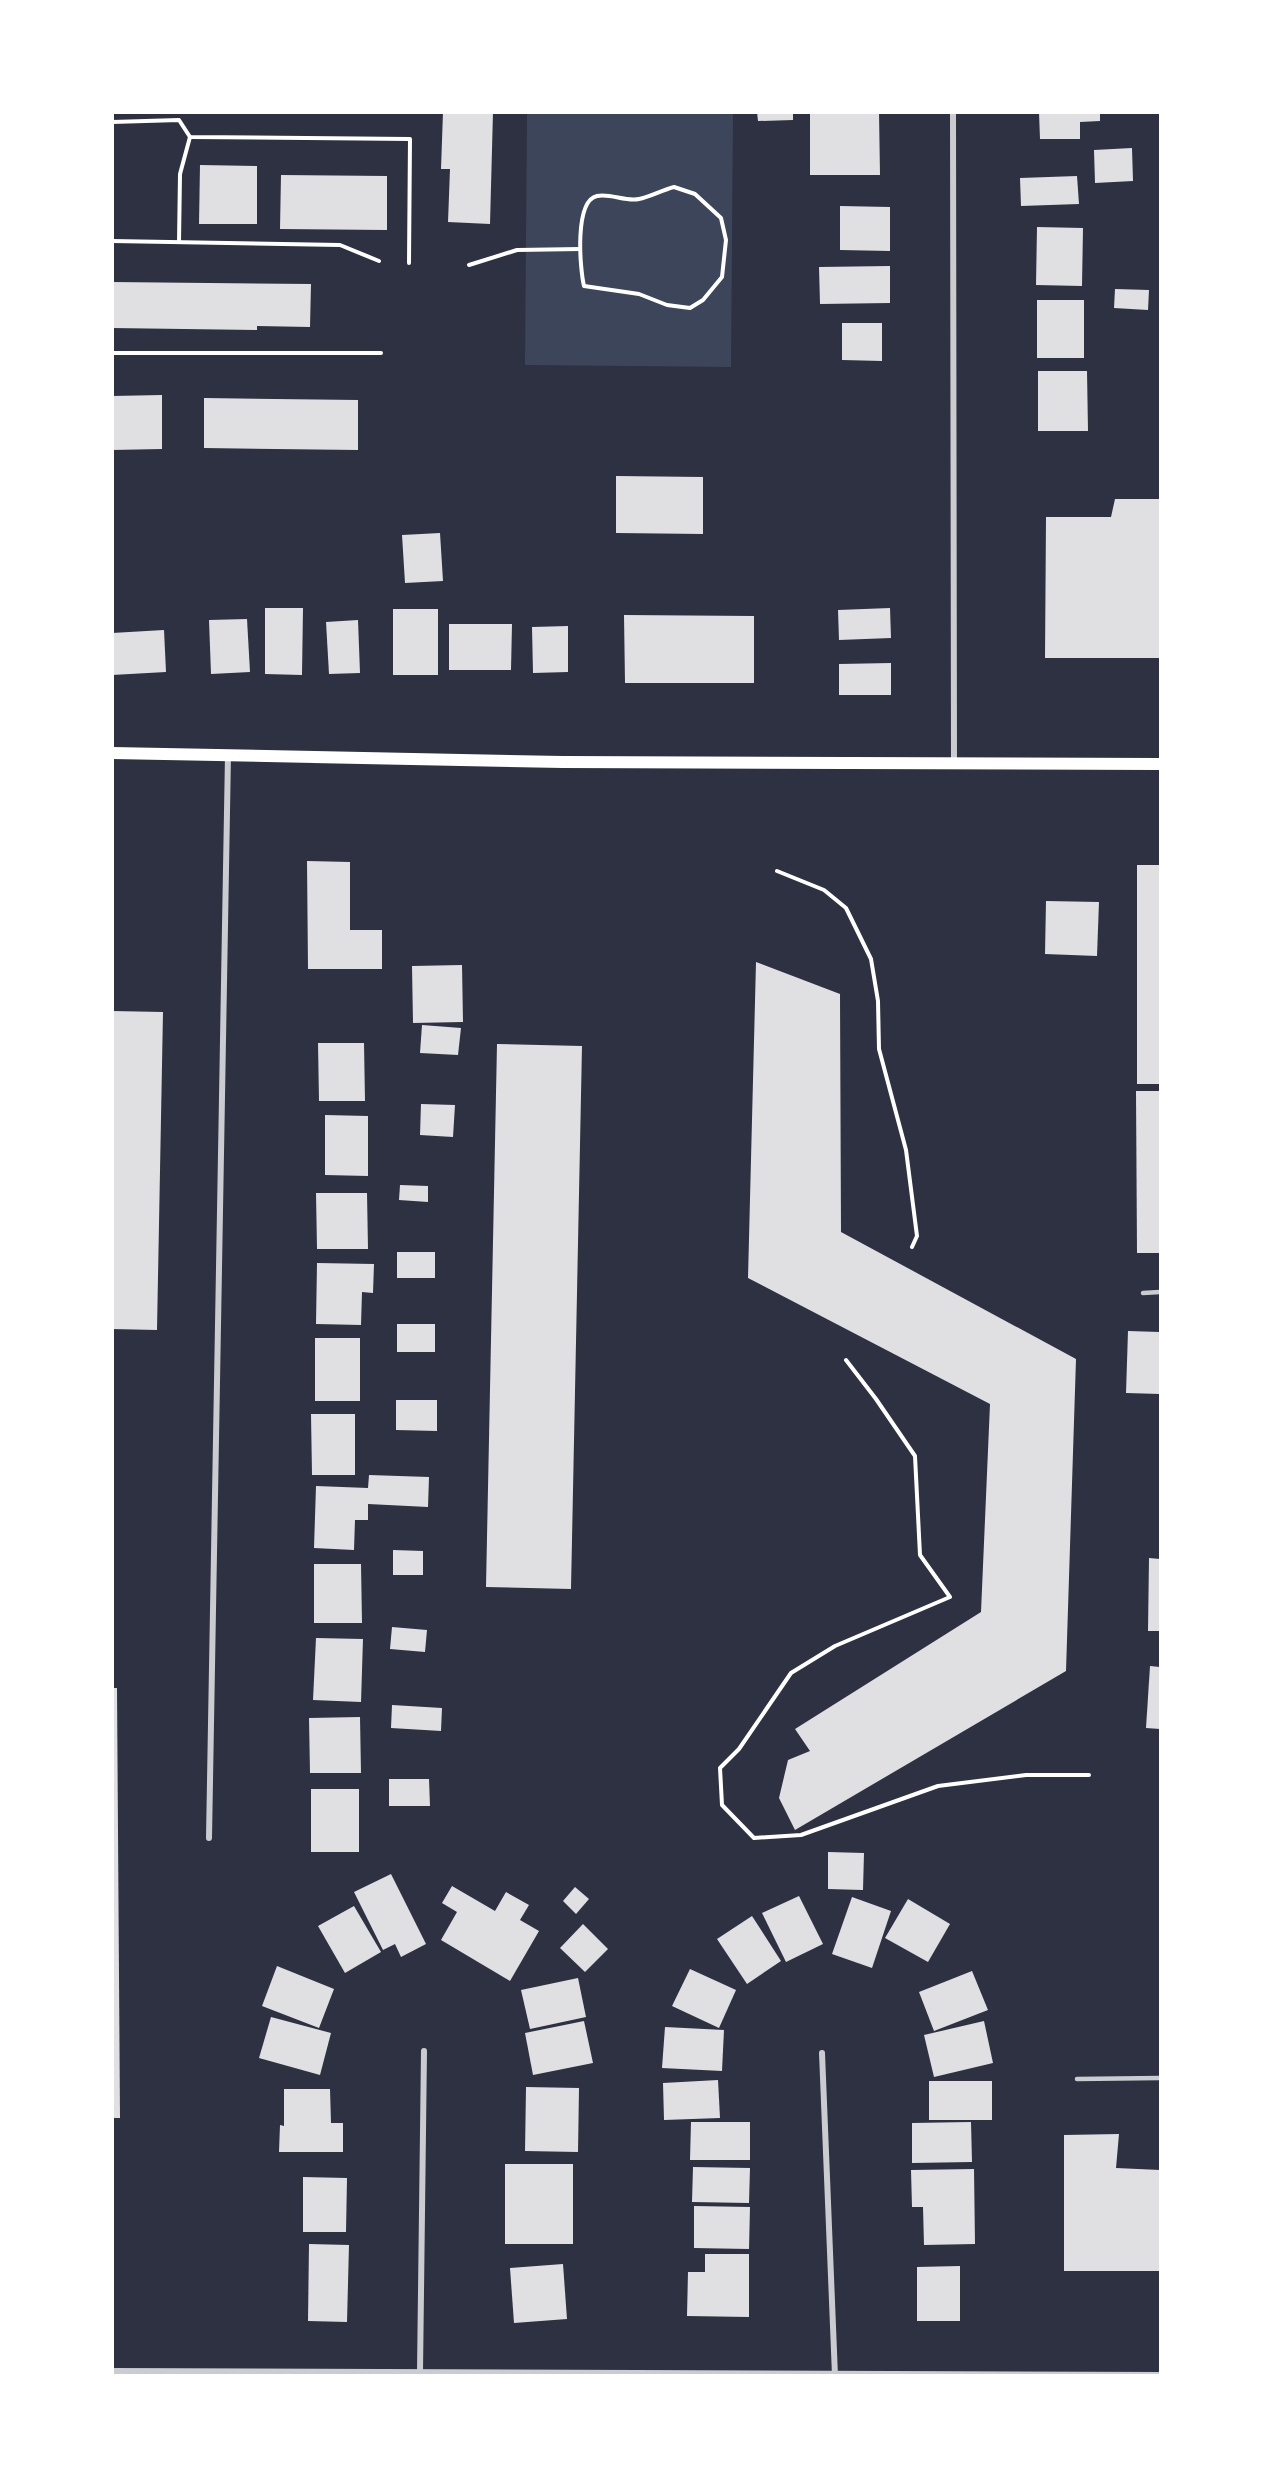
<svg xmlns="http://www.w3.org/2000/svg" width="1273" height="2488" font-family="Quicksand,sans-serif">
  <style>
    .green { fill: #3c4559 }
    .building { fill: #e0e0e3 }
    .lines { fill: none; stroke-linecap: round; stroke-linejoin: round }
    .path { stroke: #fff; stroke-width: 4 }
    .service { stroke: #caccd0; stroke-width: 4.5 }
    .minor { stroke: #caccd0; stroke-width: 6 }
    .secondary { stroke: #fff; stroke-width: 12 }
  </style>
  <rect width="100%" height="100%" fill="#2d3142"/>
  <path class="green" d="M 527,113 L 733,113 L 731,367 L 525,365 Z"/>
  <g class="building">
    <path d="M 443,112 L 493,112 L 490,224 L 448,222 L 450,169 L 441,169 Z"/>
    <path d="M 757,112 L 793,112 L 793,120 L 758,121 Z"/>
    <path d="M 810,112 L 879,112 L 880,175 L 810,175 Z"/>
    <path d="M 1039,112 L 1100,112 L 1100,121 L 1080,122 L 1080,139 L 1040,139 Z"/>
    <path d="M 1132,148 L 1133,181 L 1095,183 L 1094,150 Z"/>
    <path d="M 200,165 L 257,166 L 257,224 L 199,224 Z"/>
    <path d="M 281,175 L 387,176 L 387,230 L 280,229 Z"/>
    <path d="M 1077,176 L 1079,204 L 1021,206 L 1020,178 Z"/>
    <path d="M 840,206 L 890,207 L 890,251 L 840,250 Z"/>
    <path d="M 1037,227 L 1083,228 L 1082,286 L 1036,285 Z"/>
    <path d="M 890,266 L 890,303 L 820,304 L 819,267 Z"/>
    <path d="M 112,282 L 311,284 L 310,327 L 257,326 L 257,330 L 112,328 Z"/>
    <path d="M 1115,289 L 1149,290 L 1148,310 L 1114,308 Z"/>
    <rect x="1037" y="300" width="47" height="58"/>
    <path d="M 842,323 L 882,323 L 882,361 L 842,360 Z"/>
    <path d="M 1038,371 L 1087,371 L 1088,431 L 1038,431 Z"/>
    <path d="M 162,395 L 162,449 L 112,450 L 112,396 Z"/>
    <path d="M 204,398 L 358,400 L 358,450 L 204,448 Z"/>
    <path d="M 616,476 L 703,477 L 703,534 L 616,533 Z"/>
    <path d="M 1115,499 L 1160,499 L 1160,658 L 1045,658 L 1046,517 L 1111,517 Z"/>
    <path d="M 440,533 L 443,581 L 405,583 L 402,535 Z"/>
    <path d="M 265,608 L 303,608 L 302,675 L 265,674 Z"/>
    <path d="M 890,608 L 891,638 L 839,640 L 838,610 Z"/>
    <rect x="393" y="609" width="45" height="66"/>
    <path d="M 624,615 L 754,616 L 754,683 L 625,683 Z"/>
    <path d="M 247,619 L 250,672 L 211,674 L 209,620 Z"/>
    <path d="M 358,620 L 360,673 L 329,674 L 326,622 Z"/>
    <path d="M 449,624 L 512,624 L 511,670 L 449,670 Z"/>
    <path d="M 568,626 L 568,672 L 533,673 L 532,627 Z"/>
    <path d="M 164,630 L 166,672 L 112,675 L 112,633 Z"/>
    <path d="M 891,663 L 891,695 L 839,695 L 839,664 Z"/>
    <path d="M 307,861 L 350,862 L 350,930 L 382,930 L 382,969 L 308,969 Z"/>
    <rect x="1137" y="865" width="23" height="219"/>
    <path d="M 1046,901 L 1099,902 L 1097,956 L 1045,954 Z"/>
    <path d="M 756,962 L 840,994 L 841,1232 L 1076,1359 L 1066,1671 L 795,1830 L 779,1798 L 788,1760 L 810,1751 L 795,1729 L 981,1612 L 990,1404 L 748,1278 Z"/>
    <path d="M 462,965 L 463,1022 L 413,1023 L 412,966 Z"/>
    <path d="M 112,1011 L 163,1012 L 157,1330 L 112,1329 Z"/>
    <path d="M 422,1025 L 461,1028 L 458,1055 L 420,1053 Z"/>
    <path d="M 318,1043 L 364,1043 L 365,1101 L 319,1101 Z"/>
    <path d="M 497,1044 L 582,1046 L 571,1589 L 486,1587 Z"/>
    <path d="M 1136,1091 L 1160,1091 L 1160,1253 L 1137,1253 Z"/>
    <path d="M 421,1104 L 455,1105 L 453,1137 L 420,1135 Z"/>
    <path d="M 325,1115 L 368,1116 L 368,1176 L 325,1175 Z"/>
    <path d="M 400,1185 L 428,1186 L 428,1202 L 399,1200 Z"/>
    <path d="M 316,1193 L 367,1193 L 368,1249 L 317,1249 Z"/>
    <rect x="397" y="1252" width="38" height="26"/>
    <path d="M 317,1263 L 374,1264 L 373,1293 L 362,1292 L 361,1325 L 316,1324 Z"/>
    <rect x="397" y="1324" width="38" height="28"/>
    <path d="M 1128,1331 L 1160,1332 L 1160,1394 L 1126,1393 Z"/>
    <rect x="315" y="1338" width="45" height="63"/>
    <path d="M 396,1400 L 437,1400 L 437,1431 L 396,1430 Z"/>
    <path d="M 311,1414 L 355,1414 L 355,1475 L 312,1475 Z"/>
    <path d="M 369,1475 L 429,1477 L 428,1507 L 368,1504 L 368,1520 L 355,1520 L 354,1550 L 314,1548 L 316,1486 L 368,1488 Z"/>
    <path d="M 393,1550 L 423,1551 L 423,1575 L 393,1575 Z"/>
    <path d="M 1149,1558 L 1160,1559 L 1160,1631 L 1148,1631 Z"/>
    <path d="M 314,1564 L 361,1564 L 362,1623 L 314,1623 Z"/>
    <path d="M 392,1627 L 427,1630 L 425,1652 L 390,1649 Z"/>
    <path d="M 316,1638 L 363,1639 L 361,1702 L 313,1700 Z"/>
    <path d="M 1150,1666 L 1160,1667 L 1160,1729 L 1146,1728 Z"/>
    <path d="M 112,1688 L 117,1688 L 120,2118 L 112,2118 Z"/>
    <path d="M 392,1705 L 442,1708 L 441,1731 L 391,1728 Z"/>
    <path d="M 360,1717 L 361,1773 L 310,1773 L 309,1718 Z"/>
    <path d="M 389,1779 L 429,1779 L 430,1806 L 389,1806 Z"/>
    <rect x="311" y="1789" width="48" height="63"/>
    <path d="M 828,1852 L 864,1853 L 863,1890 L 828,1889 Z"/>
    <path d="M 391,1874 L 426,1944 L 401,1957 L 395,1944 L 383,1950 L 354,1892 Z"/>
    <path d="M 452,1886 L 495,1911 L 506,1892 L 529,1905 L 520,1920 L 539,1931 L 510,1981 L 441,1940 L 457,1912 L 442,1903 Z"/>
    <path d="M 575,1887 L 589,1899 L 576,1914 L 563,1901 Z"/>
    <path d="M 799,1896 L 823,1944 L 786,1962 L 762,1913 Z"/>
    <path d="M 852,1897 L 891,1911 L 872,1968 L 832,1954 Z"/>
    <path d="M 908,1899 L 950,1924 L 928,1962 L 885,1938 Z"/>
    <path d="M 354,1906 L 381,1952 L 345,1973 L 318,1926 Z"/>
    <path d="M 752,1916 L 781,1961 L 747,1984 L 717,1939 Z"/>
    <path d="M 583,1924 L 608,1949 L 585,1972 L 560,1948 Z"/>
    <path d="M 277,1966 L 334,1989 L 319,2028 L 262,2006 Z"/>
    <path d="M 690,1969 L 736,1990 L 719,2028 L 672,2006 Z"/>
    <path d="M 972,1971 L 988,2010 L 934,2031 L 919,1992 Z"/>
    <path d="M 578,1978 L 586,2017 L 530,2029 L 521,1990 Z"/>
    <path d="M 271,2017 L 331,2033 L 320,2075 L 259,2058 Z"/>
    <path d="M 584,2021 L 593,2063 L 533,2075 L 525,2033 Z"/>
    <path d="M 984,2021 L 993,2063 L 934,2077 L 924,2035 Z"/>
    <path d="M 665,2027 L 724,2030 L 722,2071 L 662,2068 Z"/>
    <path d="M 718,2080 L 720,2118 L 664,2120 L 663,2083 Z"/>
    <rect x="929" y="2081" width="63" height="39"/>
    <path d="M 526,2087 L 579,2088 L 578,2152 L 525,2151 Z"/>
    <path d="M 284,2089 L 330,2089 L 331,2123 L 343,2123 L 343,2152 L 279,2152 L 280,2125 L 284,2126 Z"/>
    <path d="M 691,2122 L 750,2122 L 750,2160 L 690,2160 Z"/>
    <path d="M 971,2122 L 972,2162 L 912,2163 L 912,2123 Z"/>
    <path d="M 1119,2134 L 1116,2168 L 1160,2170 L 1160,2271 L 1064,2271 L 1064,2135 Z"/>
    <rect x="505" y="2164" width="68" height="80"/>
    <path d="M 693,2167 L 750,2168 L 749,2203 L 692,2202 Z"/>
    <path d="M 974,2169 L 975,2244 L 924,2245 L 923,2207 L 912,2207 L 911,2170 Z"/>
    <path d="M 303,2177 L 347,2178 L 346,2232 L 303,2232 Z"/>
    <path d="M 694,2206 L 750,2207 L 749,2249 L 694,2248 Z"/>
    <path d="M 309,2244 L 349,2245 L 347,2322 L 308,2321 Z"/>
    <path d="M 705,2254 L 749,2254 L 749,2317 L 687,2316 L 688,2272 L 705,2272 Z"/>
    <path d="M 563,2264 L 567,2319 L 514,2323 L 510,2268 Z"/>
    <path d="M 960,2266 L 960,2321 L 917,2321 L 917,2267 Z"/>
  </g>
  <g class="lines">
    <g class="path">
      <path d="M 112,122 L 179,120 L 190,137 L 410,139 L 409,263"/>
      <path d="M 674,187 L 695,194 L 721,218 L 726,240 L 722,277 L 703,300 L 690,308 L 667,305 L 639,294 L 584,286 C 580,269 574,201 597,196 C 610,193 626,202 639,199 C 650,197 662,190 674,187 Z"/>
      <path d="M 112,241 L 340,245 L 379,261"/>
      <path d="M 179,242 L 180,174 L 190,137"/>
      <path d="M 469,265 L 517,250 L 580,249"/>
      <path d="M 112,353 L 381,353"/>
      <path d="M 777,871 L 824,890 L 846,908 L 871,959 L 878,1001 L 879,1049 L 906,1150 L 917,1236 L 912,1247"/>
      <path d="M 846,1360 L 876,1399 L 915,1456 L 920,1555 L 950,1597 L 835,1646 L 791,1673 L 739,1749 L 720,1768 L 722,1805 L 754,1838 L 801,1835 L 938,1786 L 1026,1775 L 1089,1775"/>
    </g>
    <g class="service">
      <path d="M 1143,1293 L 1160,1292"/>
      <path d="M 1077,2079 L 1160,2078"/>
    </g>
    <g class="minor">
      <path d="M 953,112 L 954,763"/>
      <path d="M 209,1838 L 228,755"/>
      <path d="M 822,2053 L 835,2376"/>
      <path d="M 112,2371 L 1160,2375"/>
      <path d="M 420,2372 L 424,2051"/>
    </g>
    <path class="secondary" d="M 112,753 L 563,762 L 1160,764"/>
  </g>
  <rect width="1273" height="2488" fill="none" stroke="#ffffff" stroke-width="228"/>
</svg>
